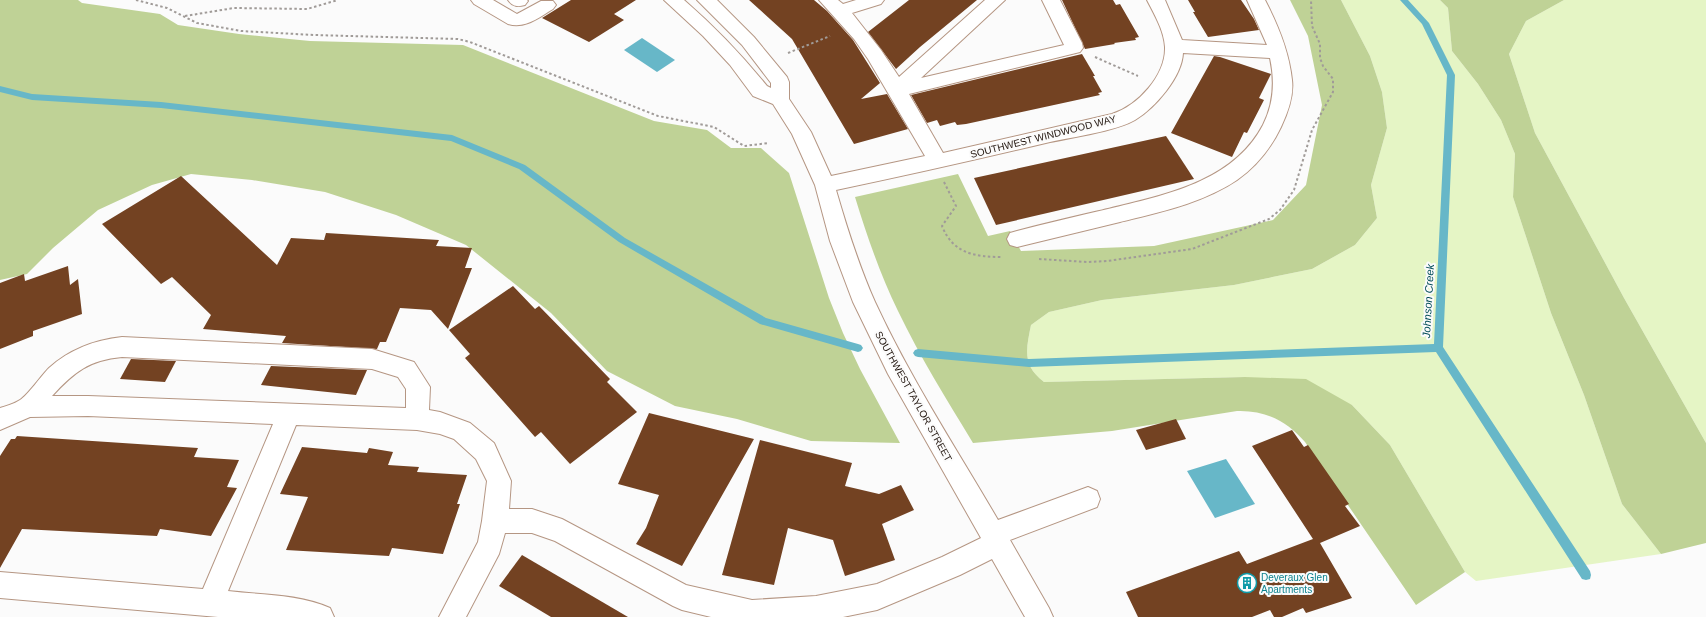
<svg xmlns="http://www.w3.org/2000/svg" width="1706" height="617" font-family="Helvetica,sans-serif">
  <style>
    .green { fill: #e5f5c5 }
    .forest { fill: #bfd296 }
    .water { fill: #67b7c8 }
    .lines { fill: none; stroke-linecap: round; stroke-linejoin: round }
    .stream { fill: #67b7c8; fill-rule: evenodd }
    .building { fill: #734222 }
    .minor-casing { stroke: #b59683; stroke-width: 2 }
    .path { stroke: #a09b98; stroke-width: 2; stroke-dasharray: 2.5 2.5; stroke-linecap: butt }
    .minor { fill: #fff; fill-rule: evenodd }
    .labels { text-anchor: middle; stroke-width: 4; stroke-linejoin: round; paint-order: stroke }
    .street-label { font-size: 10px; fill: #231710; stroke: #fbfbfb }
    .culture-label { font-size: 10px; fill: #0d838f; stroke: #fbfbfb; text-anchor: start }
    .water-label { font-size: 11px; font-style: italic; fill: #004b57; stroke: #fbfbfb }
  </style>
  <rect width="100%" height="100%" fill="#fbfbfb"/>
  <g class="green">
    <path d="M 1341,0 L 1440,0 L 1448,8 L 1452,51 L 1478,84 L 1501,120 L 1515,154 L 1513,197 L 1551,313 L 1584,395 L 1622,504 L 1661,554 L 1476,581 L 1465,572 L 1390,445 L 1352,405 L 1245,377 L 1044,382 C 1022,365 1026,350 1031,325 L 1049,312 L 1102,300 L 1234,285 L 1312,269 L 1355,245 L 1377,218 L 1371,185 L 1387,128 L 1382,92 L 1370,56 Z"/>
    <path d="M 1564,0 L 1706,0 L 1706,443 L 1624,298 L 1535,133 L 1509,54 L 1526,21 Z"/>
  </g>
  <g class="forest">
    <path d="M 0,0 L 78,0 L 82,3 L 160,14 L 178,25 L 239,34 L 310,41 L 463,45 L 654,121 L 707,130 L 731,148 L 761,148 L 789,173 L 829,298 L 843,333 L 860,369 L 900,443 L 811,441 L 737,419 L 675,406 L 607,371 L 551,313 L 466,245 L 396,215 L 325,192 L 252,180 L 191,174 L 152,185 L 98,210 L 53,248 L 27,274 L 0,280 Z"/>
    <path d="M 1290,0 L 1341,0 L 1370,56 L 1382,92 L 1387,128 L 1371,185 L 1377,218 L 1355,245 L 1312,269 L 1234,285 L 1102,300 L 1049,312 L 1031,325 C 1026,350 1022,365 1044,382 L 1245,377 L 1306,379 L 1352,405 L 1390,445 L 1465,572 L 1416,605 L 1305,442 C 1287,421 1265,410 1237,411 L 1112,431 L 973,443 C 947,400 920,357 898,311 C 880,274 867,236 855,197 L 958,174 L 988,236 L 1010,231 L 1021,251 L 1154,246 L 1273,220 L 1306,185 L 1322,105 L 1308,36 Z"/>
    <path d="M 1440,0 L 1564,0 L 1526,21 L 1509,54 L 1535,133 L 1624,298 L 1706,443 L 1706,543 L 1661,554 L 1622,504 L 1584,395 L 1551,313 L 1513,197 L 1515,154 L 1501,120 L 1478,84 L 1452,51 L 1448,8 Z"/>
  </g>
  <g class="water">
    <path d="M 642,38 L 675,60 L 657,72 L 624,50 Z"/>
    <path d="M 1226,459 L 1255,504 L 1215,518 L 1187,471 Z"/>
  </g>
  <g class="lines">
    <g class="stream">
      <path d="M 1400,0 L 1408,0 L 1429,23 L 1455,75 L 1443,347 L 1590,571 L 1591,575 L 1590,579 L 1586,580 L 1582,579 L 1436,352 L 1029,367 L 918,357 L 915,356 L 913,353 L 915,350 L 918,349 L 1029,359 L 1434,344 L 1447,75 L 1422,24 Z"/>
      <path d="M 0,86 L 32,94 L 161,102 L 452,135 L 525,165 L 625,238 L 766,318 L 858,344 L 861,345 L 863,348 L 861,351 L 858,352 L 760,324 L 619,242 L 519,169 L 451,141 L 161,108 L 32,100 L 0,92 Z"/>
    </g>
  </g>
  <g class="building">
    <path d="M 571,0 L 636,0 L 614,14 L 624,20 L 589,42 L 542,18 Z"/>
    <path d="M 749,0 L 814,0 L 827,11 L 853,40 L 880,83 L 861,99 L 887,94 L 908,129 L 854,144 L 792,39 Z"/>
    <path d="M 909,0 L 977,0 L 920,47 L 896,69 L 868,32 Z"/>
    <path d="M 1062,0 L 1113,0 L 1116,5 L 1120,4 L 1139,37 L 1135,38 L 1136,40 L 1114,43 L 1115,44 L 1085,49 Z"/>
    <path d="M 1188,0 L 1241,0 L 1254,19 L 1259,30 L 1208,37 L 1193,12 L 1195,12 Z"/>
    <path d="M 1082,54 L 1095,76 L 1093,76 L 1102,92 L 1098,93 L 1100,95 L 966,124 L 957,125 L 955,122 L 940,126 L 937,120 L 927,123 L 911,95 Z"/>
    <path d="M 1214,56 L 1220,57 L 1271,74 L 1259,98 L 1264,100 L 1247,133 L 1244,132 L 1232,157 L 1171,133 Z"/>
    <path d="M 1166,136 L 1194,179 L 996,225 L 974,178 Z"/>
    <path d="M 181,176 L 277,265 L 291,238 L 324,240 L 326,233 L 439,240 L 436,246 L 472,248 L 465,268 L 472,268 L 448,329 L 431,310 L 400,308 L 386,342 L 380,342 L 377,349 L 282,343 L 286,336 L 203,329 L 211,315 L 172,277 L 161,284 L 102,224 Z"/>
    <path d="M 68,266 L 70,285 L 78,279 L 82,314 L 33,331 L 33,336 L 0,349 L 0,283 L 24,274 L 25,281 Z"/>
    <path d="M 513,286 L 535,309 L 539,306 L 581,349 L 610,379 L 607,382 L 637,412 L 570,464 L 541,432 L 535,437 L 465,358 L 470,354 L 449,330 Z"/>
    <path d="M 131,359 L 176,361 L 165,382 L 120,379 Z"/>
    <path d="M 271,366 L 367,370 L 356,395 L 261,385 Z"/>
    <path d="M 649,413 L 754,439 L 682,566 L 636,544 L 646,528 L 659,495 L 618,484 Z"/>
    <path d="M 1176,419 L 1186,439 L 1146,450 L 1136,430 Z"/>
    <path d="M 1292,430 L 1304,447 L 1308,445 L 1349,504 L 1345,506 L 1360,526 L 1320,543 L 1352,598 L 1306,613 L 1303,608 L 1282,617 L 1274,617 L 1270,610 L 1252,617 L 1138,617 L 1126,592 L 1239,551 L 1247,564 L 1313,539 L 1252,446 Z"/>
    <path d="M 17,436 L 198,448 L 194,457 L 239,460 L 227,487 L 237,488 L 211,536 L 160,529 L 157,536 L 22,529 L 0,568 L 0,456 L 11,439 L 15,439 Z"/>
    <path d="M 760,440 L 852,463 L 845,486 L 879,494 L 901,485 L 914,510 L 882,524 L 895,560 L 845,576 L 833,540 L 788,528 L 774,585 L 722,575 Z"/>
    <path d="M 302,447 L 367,453 L 369,448 L 393,452 L 388,465 L 419,467 L 417,472 L 467,475 L 457,504 L 460,504 L 443,554 L 392,548 L 389,556 L 286,550 L 308,497 L 280,494 Z"/>
    <path d="M 522,555 L 628,617 L 551,617 L 499,586 Z"/>
  </g>
  <g class="lines">
    <defs>
      <g id="minor">
        <path d="M 471,0 L 493,0 L 517,14 L 541,1 L 553,1 L 556,5 L 553,9 C 538,18 525,29 508,24 L 474,4 Z"/>
        <path d="M 508,0 L 527,0 L 528,1 L 525,5 C 518,7 513,7 508,0 Z"/>
        <path d="M 664,0 L 684,0 C 715,27 741,54 767,86 L 771,88 L 771,83 L 742,45 L 697,0 L 717,0 L 754,37 L 787,77 L 789,82 L 789,99 L 811,132 L 831,176 L 925,156 L 868,59 L 854,39 L 819,0 L 838,0 L 843,4 L 856,0 L 884,0 L 881,4 L 852,13 L 881,50 L 899,77 L 985,0 L 1005,0 L 921,78 L 1064,45 L 1042,0 L 1060,0 L 1082,43 L 1083,48 L 1080,52 L 909,94 L 943,153 L 1112,114 C 1138,106 1166,75 1165,47 C 1164,30 1154,14 1147,0 L 1165,0 L 1182,40 L 1267,45 L 1247,0 L 1265,0 C 1278,25 1289,51 1292,80 C 1294,96 1288,112 1281,127 C 1271,148 1257,166 1237,180 C 1203,203 1160,212 1120,222 C 1086,230 1051,239 1017,247 L 1010,245 L 1007,239 L 1010,233 L 1017,231 C 1047,223 1078,216 1108,209 C 1165,195 1233,182 1263,125 C 1274,103 1275,81 1270,58 L 1183,53 C 1182,77 1155,108 1135,120 C 1116,131 1073,137 1050,142 C 979,159 908,175 836,190 C 847,228 859,266 875,302 C 910,378 956,448 998,520 L 1088,487 L 1097,491 L 1100,499 L 1097,507 L 1010,540 L 1049,608 L 1053,617 L 1025,617 L 992,559 L 960,575 L 877,610 L 843,617 L 711,617 L 682,610 L 673,606 L 555,541 L 532,533 L 505,533 L 499,554 L 466,617 L 439,617 L 478,542 L 482,521 L 487,481 L 476,459 L 454,439 L 440,434 L 417,430 L 296,425 L 228,591 C 262,595 299,594 330,608 L 334,617 L 218,617 L 0,598 L 0,572 L 203,589 L 273,424 L 88,416 L 30,417 L 0,430 L 0,408 C 6,406 14,404 20,400 C 28,395 41,376 49,368 C 70,349 95,340 122,337 L 372,349 L 414,362 L 430,387 L 429,410 L 440,412 L 470,423 L 494,443 L 511,481 L 509,509 L 532,509 L 562,519 L 686,585 L 752,600 L 816,596 L 877,584 L 942,557 L 981,538 L 888,374 L 853,302 L 830,241 L 815,185 L 792,134 L 773,104 L 753,96 L 730,65 L 703,36 ZM 122,357 L 372,369 L 398,377 L 406,389 L 406,408 L 88,396 L 52,396 C 74,372 89,360 122,357 Z"/>
      </g>
    </defs>
    <use href="#minor" class="minor-casing"/>
    <g class="path">
      <path d="M 136,0 L 167,8 L 197,23 L 241,31 L 314,35 L 458,39 L 470,42 L 658,116 L 714,127 L 744,146 L 769,143"/>
      <path d="M 185,16 L 234,8 L 307,9 L 338,0"/>
      <path d="M 788,53 L 830,36"/>
      <path d="M 1095,57 L 1138,76"/>
      <path d="M 944,182 L 956,206 L 942,226 C 953,254 976,257 1002,257"/>
      <path d="M 1039,259 L 1087,262 L 1107,261 L 1192,249 L 1269,219 L 1280,210 L 1294,190 L 1312,130 L 1333,92 L 1333,79 L 1323,66 L 1320,58 L 1320,44 L 1312,26 L 1311,0"/>
    </g>
    <use href="#minor" class="minor"/>
  </g>
  <defs>
    <symbol id="building-ring" viewBox="-11 -11 22 22"><circle r="9.5" fill="#fbfbfb" stroke="#0f9aa8" stroke-width="1.5"/><path d="M-4-6H4V6H1V3H-1V6H-4ZM-2.5-4.3h1.7v1.8h-1.7ZM.8-4.3h1.7v1.8H.8ZM-2.5-1h1.7V.8h-1.7ZM.8-1h1.7V.8H.8Z" fill="#0f9aa8"/></symbol>
  </defs>
  <g fill-rule="evenodd">
    <use href="#building-ring" x="1236" y="572" width="22" height="22"/>
  </g>
  <g class="labels">
    <g class="street-label">
      <text transform="translate(1043 136) rotate(-14)" y="4">SOUTHWEST WINDWOOD WAY</text>
      <text transform="translate(914 396) rotate(61)" y="4">SOUTHWEST TAYLOR STREET</text>
    </g>
    <g class="culture-label">
      <text x="1261" y="581">Deveraux Glen<tspan x="1261" dy="12">Apartments</tspan></text>
    </g>
    <g class="water-label">
      <text transform="translate(1428 301) rotate(-87)" y="4">Johnson Creek</text>
    </g>
  </g>
</svg>
